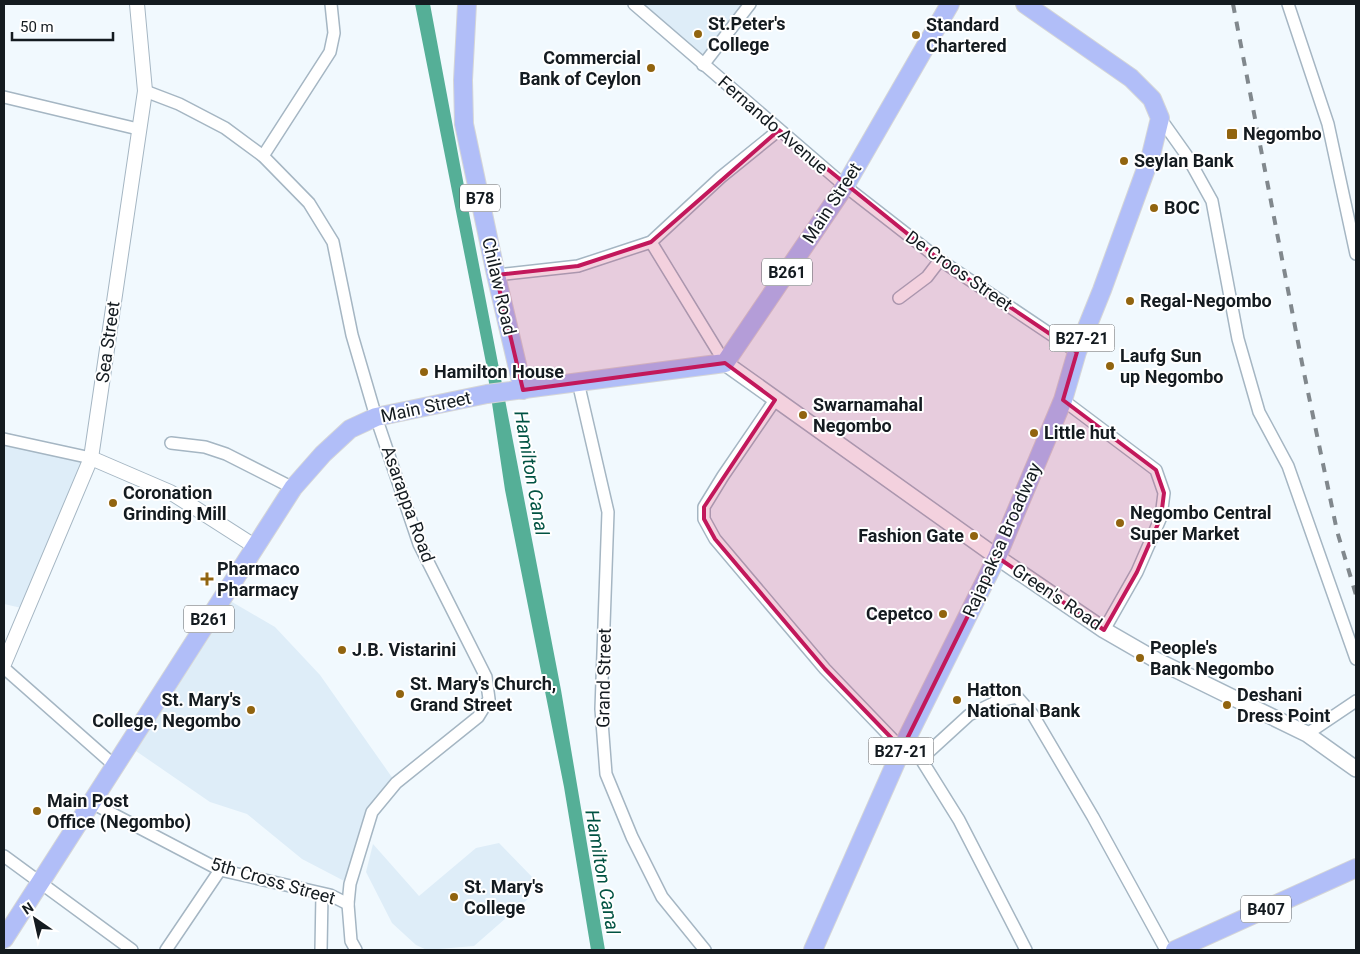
<svg xmlns="http://www.w3.org/2000/svg" width="1360" height="954" font-family="Roboto,sans-serif">
  <style>
    .built { fill: #deedf8 }
    .water { fill: #55af97 }
    .lines { fill: none; stroke-linecap: round; stroke-linejoin: round }
    .minor-casing { stroke: #a5b6c3; stroke-width: 14 }
    .tertiary-casing { stroke: #a5b6c3; stroke-width: 16 }
    .secondary-casing { stroke: #a5b6c3; stroke-width: 18 }
    .primary-casing { stroke: #d5d6d7; stroke-width: 20 }
    .minor { stroke: #fff; stroke-width: 11 }
    .tertiary { stroke: #fff; stroke-width: 14 }
    .secondary { stroke: #fff; stroke-width: 15 }
    .primary { stroke: #b1bef8; stroke-width: 18 }
    .rail { stroke: #81888d; stroke-width: 4; stroke-dasharray: 9 9; stroke-linecap: butt }
    .marked { fill: #c2185b; fill-opacity: 0.2; stroke: #c2185b; stroke-width: 4; stroke-linejoin: round }
    .poi-dot { fill: #91640f; stroke: #fff; stroke-width: 2 }
    .labels { text-anchor: middle; stroke-width: 4; stroke-linejoin: round; paint-order: stroke }
    .shield { fill: #fff; stroke: #5a5f63; stroke-width: 1 }
    .shield-label { font-size: 16px; font-weight: bold; fill: #141b20 }
    .poi-label { font-size: 18px; font-weight: bold; fill: #141b20; stroke: #fff; text-anchor: start }
    .street-label { font-size: 18px; fill: #141b20; stroke: #fff }
    .water-label { font-size: 19px; font-style: italic; fill: #005242; stroke: #fff }
  </style>
  <rect width="100%" height="100%" fill="#f1f9fe"/>
  <g class="built">
    <path d="M 634,4 L 750,4 L 703,65 Z"/>
    <path d="M 4,439 L 91,458 L 26,609 L 4,604 Z"/>
    <path d="M 227,599 L 275,627 L 320,675 L 396,783 L 372,812 L 350,884 L 302,859 L 247,814 L 210,802 L 133,749 Z"/>
    <path d="M 499,843 L 535,880 L 529,898 L 474,946 L 427,950 L 416,945 L 392,923 L 366,872 L 373,844 L 419,896 L 476,848 Z"/>
  </g>
  <path class="water" d="M 415,4 L 430,4 L 470,218 L 561,690 L 605,950 L 591,950 L 564,787 L 505,490 L 486,363 Z"/>
  <g class="lines">
    <defs>
      <g id="minor">
        <path d="M 634,4 L 845,186 L 940,260 L 1077,352"/>
        <path d="M 1288,4 L 1328,124 L 1356,254"/>
        <path d="M 703,65 L 750,4"/>
        <path d="M 145,91 L 179,104 L 225,128 L 263,156 L 309,203 L 333,242 L 352,335 L 376,417 L 419,544 L 486,677 L 489,699 L 478,717 L 396,783 L 372,812 L 350,884 L 348,904 L 351,941 L 356,950"/>
        <path d="M 4,97 L 138,129"/>
        <path d="M 1160,118 L 1187,156 L 1212,201 L 1238,339 L 1259,412 L 1288,466 L 1356,659"/>
        <path d="M 263,156 L 330,52 L 334,33 L 331,4"/>
        <path d="M 651,242 L 725,363"/>
        <path d="M 496,275 L 578,266 L 651,242 L 721,177 L 779,130"/>
        <path d="M 899,298 L 927,277 L 940,260"/>
        <path d="M 578,382 L 608,512 L 601,709 L 606,774 L 632,837 L 662,897 L 705,950"/>
        <path d="M 775,400 L 723,476 L 704,507 L 704,519 L 715,539 L 825,669 L 902,749"/>
        <path d="M 1063,400 L 1156,470 L 1164,493 L 1161,517 L 1137,572 L 1104,630"/>
        <path d="M 4,439 L 91,458"/>
        <path d="M 171,443 L 205,447 L 226,454 L 293,488"/>
        <path d="M 4,668 L 115,766"/>
        <path d="M 1307,734 L 1356,701"/>
        <path d="M 904,744 L 921,759 L 959,820 L 1026,950"/>
        <path d="M 921,759 L 969,715 L 998,701 L 1017,697 L 1033,715 L 1093,817 L 1166,950"/>
        <path d="M 92,803 L 220,870 L 330,895 L 348,904"/>
        <path d="M 4,856 L 132,950"/>
        <path d="M 166,950 L 220,870"/>
        <path d="M 321,950 L 322,894"/>
      </g>
      <g id="tertiary">
        <path d="M 91,458 L 170,492 L 256,547"/>
        <path d="M 4,664 L 91,458 L 145,91 L 137,4"/>
      </g>
      <path id="secondary" d="M 725,363 L 997,557 L 1104,630 L 1156,660 L 1307,734 L 1356,769"/>
      <g id="primary">
        <path d="M 467,4 L 463,80 L 464,124 L 496,275 L 523,390"/>
        <path d="M 4,939 L 293,488 L 323,454 L 350,429 L 376,417 L 487,394 L 725,363 L 845,186 L 950,4"/>
        <path d="M 813,950 L 904,744 L 997,557 L 1063,400 L 1077,352 L 1102,290 L 1151,155 L 1160,118 L 1152,99 L 1131,78 L 1025,4"/>
        <path d="M 1175,950 L 1356,868"/>
      </g>
    </defs>
    <use href="#minor" class="minor-casing"/>
    <use href="#tertiary" class="tertiary-casing"/>
    <use href="#secondary" class="secondary-casing"/>
    <use href="#primary" class="primary-casing"/>
    <use href="#minor" class="minor"/>
    <use href="#tertiary" class="tertiary"/>
    <use href="#secondary" class="secondary"/>
    <use href="#primary" class="primary"/>
    <path class="rail" d="M 1233,4 L 1303,368 L 1337,531 L 1356,595"/>
  </g>
  <path class="marked" d="M 779,130 L 940,260 L 1077,352 L 1063,400 L 1156,470 L 1164,493 L 1161,517 L 1137,572 L 1104,630 L 997,557 L 902,749 L 825,669 L 715,539 L 704,519 L 704,507 L 775,400 L 725,363 L 523,390 L 496,275 L 578,266 L 651,242 Z"/>
  <g class="poi-dot">
    <circle cx="698" cy="34" r="5"/>
    <circle cx="916" cy="35" r="5"/>
    <circle cx="651" cy="68" r="5"/>
    <rect x="1226" y="128" width="12" height="12" rx="2.5"/>
    <circle cx="1124" cy="161" r="5"/>
    <circle cx="1154" cy="208" r="5"/>
    <circle cx="1130" cy="301" r="5"/>
    <circle cx="1110" cy="366" r="5"/>
    <circle cx="424" cy="372" r="5"/>
    <circle cx="803" cy="415" r="5"/>
    <circle cx="1034" cy="433" r="5"/>
    <circle cx="113" cy="503" r="5"/>
    <circle cx="1120" cy="523" r="5"/>
    <circle cx="974" cy="536" r="5"/>
    <path d="M204.5 571.5h5v5h5v5h-5v5h-5v-5h-5v-5h5z"/>
    <circle cx="943" cy="614" r="5"/>
    <circle cx="342" cy="650" r="5"/>
    <circle cx="1140" cy="658" r="5"/>
    <circle cx="400" cy="694" r="5"/>
    <circle cx="957" cy="700" r="5"/>
    <circle cx="1227" cy="705" r="5"/>
    <circle cx="251" cy="710" r="5"/>
    <circle cx="37" cy="811" r="5"/>
    <circle cx="454" cy="897" r="5"/>
  </g>
  <g class="labels">
    <g class="shield">
      <rect x="460" y="184.5" width="40" height="27" rx="4"/>
      <rect x="762" y="258.5" width="50" height="27" rx="4"/>
      <rect x="1049.5" y="324.5" width="65" height="27" rx="4"/>
      <rect x="184" y="605.5" width="50" height="27" rx="4"/>
      <rect x="868.5" y="737.5" width="65" height="27" rx="4"/>
      <rect x="1241" y="895.5" width="50" height="27" rx="4"/>
    </g>
    <g class="shield-label">
      <text x="480" y="204">B78</text>
      <text x="787" y="278">B261</text>
      <text x="1082" y="344">B27-21</text>
      <text x="209" y="625">B261</text>
      <text x="901" y="757">B27-21</text>
      <text x="1266" y="915">B407</text>
    </g>
    <g class="poi-label">
      <text x="708" y="30">St.Peter's<tspan x="708" dy="21">College</tspan></text>
      <text x="926" y="31">Standard<tspan x="926" dy="21">Chartered</tspan></text>
      <text x="641" y="64" text-anchor="end">Commercial<tspan x="641" dy="21">Bank of Ceylon</tspan></text>
      <text x="1243" y="140">Negombo</text>
      <text x="1134" y="167">Seylan Bank</text>
      <text x="1164" y="214">BOC</text>
      <text x="1140" y="307">Regal-Negombo</text>
      <text x="1120" y="362">Laufg Sun<tspan x="1120" dy="21">up Negombo</tspan></text>
      <text x="434" y="378">Hamilton House</text>
      <text x="813" y="411">Swarnamahal<tspan x="813" dy="21">Negombo</tspan></text>
      <text x="1044" y="439">Little hut</text>
      <text x="123" y="499">Coronation<tspan x="123" dy="21">Grinding Mill</tspan></text>
      <text x="1130" y="519">Negombo Central<tspan x="1130" dy="21">Super Market</tspan></text>
      <text x="964" y="542" text-anchor="end">Fashion Gate</text>
      <text x="217" y="575">Pharmaco<tspan x="217" dy="21">Pharmacy</tspan></text>
      <text x="933" y="620" text-anchor="end">Cepetco</text>
      <text x="1150" y="654">People's<tspan x="1150" dy="21">Bank Negombo</tspan></text>
      <text x="352" y="656">J.B. Vistarini</text>
      <text x="410" y="690">St. Mary's Church,<tspan x="410" dy="21">Grand Street</tspan></text>
      <text x="967" y="696">Hatton<tspan x="967" dy="21">National Bank</tspan></text>
      <text x="1237" y="701">Deshani<tspan x="1237" dy="21">Dress Point</tspan></text>
      <text x="241" y="706" text-anchor="end">St. Mary's<tspan x="241" dy="21">College, Negombo</tspan></text>
      <text x="47" y="807">Main Post<tspan x="47" dy="21">Office (Negombo)</tspan></text>
      <text x="464" y="893">St. Mary's<tspan x="464" dy="21">College</tspan></text>
    </g>
    <g class="street-label">
      <text transform="translate(773 125) rotate(41)" y="6">Fernando Avenue</text>
      <text transform="translate(832 203) rotate(-57)" y="6">Main Street</text>
      <text transform="translate(959 271) rotate(35)" y="6">De Croos Street</text>
      <text transform="translate(499 286) rotate(77)" y="6">Chilaw Road</text>
      <text transform="translate(108 342) rotate(-82)" y="6">Sea Street</text>
      <text transform="translate(426 407) rotate(-12)" y="6">Main Street</text>
      <text transform="translate(408 504) rotate(70)" y="6">Asarappa Road</text>
      <text transform="translate(1002 540) rotate(-66)" y="6">Rajapaksa Broadway</text>
      <text transform="translate(1057 597) rotate(34)" y="6">Green's Road</text>
      <text transform="translate(604 678) rotate(-89)" y="6">Grand Street</text>
      <text transform="translate(273 881) rotate(16)" y="6">5th Cross Street</text>
    </g>
    <g class="water-label">
      <text transform="translate(532 473) rotate(80)" y="7">Hamilton Canal</text>
      <text transform="translate(603 872) rotate(80)" y="7">Hamilton Canal</text>
    </g>
  </g>
  <rect width="1360" height="954" fill="none" stroke="#141b20" stroke-width="10"/>
  <g transform="translate(35 919) rotate(326)" stroke="#ffffff" stroke-width="4" paint-order="stroke">
  <path d="M0-4L9 19L0 12L-9 19Z" fill="#141b20"/>
  <text y="-8" font-size="14" font-weight="bold" text-anchor="middle" fill="#141b20">N</text>
  </g>
  <path d="M12 32v8h101v-8" fill="none" stroke="#141b20" stroke-width="2.5"/>
  <text x="20" y="32" font-size="15" fill="#141b20" stroke="#ffffff" stroke-width="4" paint-order="stroke">50 m</text>
</svg>
